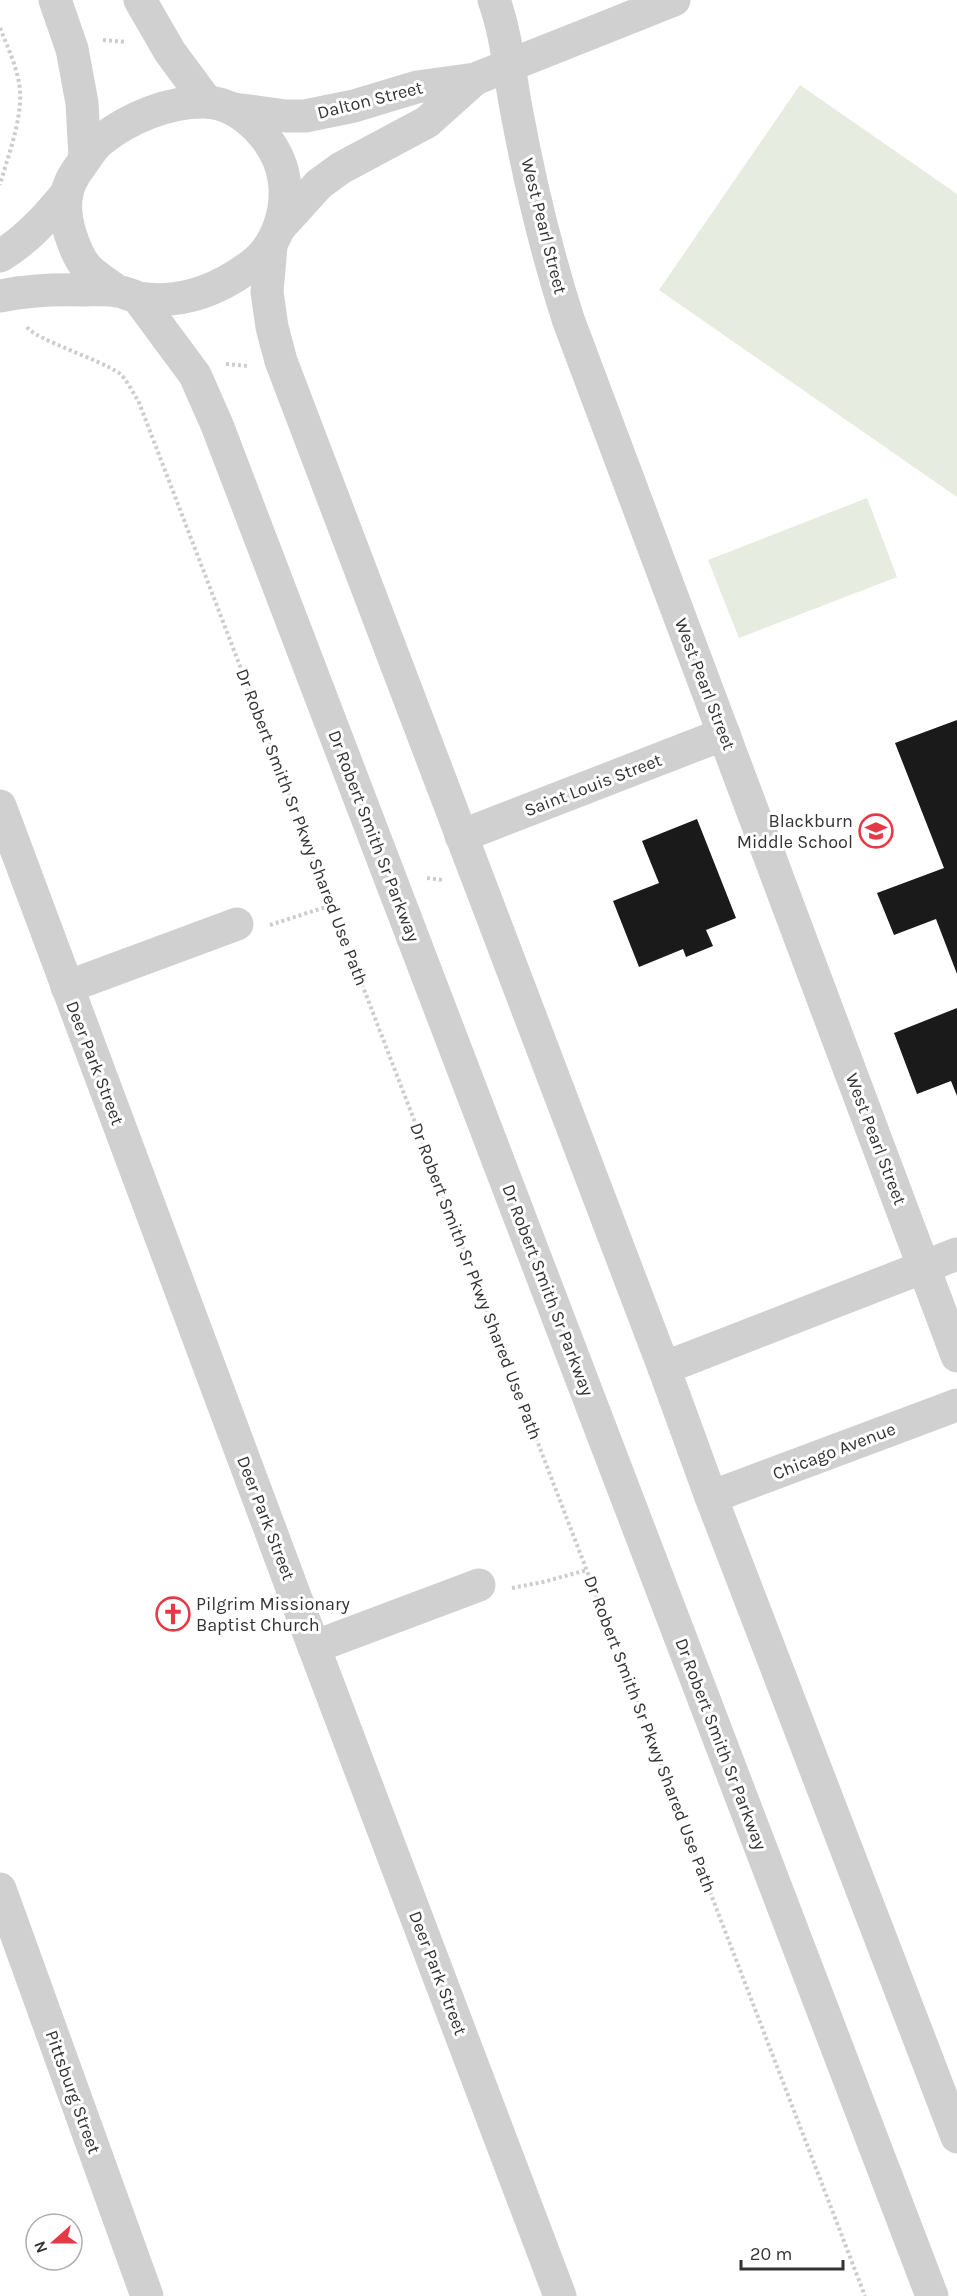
<svg xmlns="http://www.w3.org/2000/svg" width="957" height="2296" font-family="Karla,sans-serif">
  <style>
    .green { fill: #e6ecdf }
    .building { fill: #1a1a1a }
    .lines { fill: none; stroke-linecap: round; stroke-linejoin: round }
    .path { stroke: #cdcdcd; stroke-width: 4; stroke-dasharray: 3 3; stroke-linecap: butt }
    .minor { stroke: #d0d0d0; stroke-width: 33 }
    .labels { text-anchor: middle; stroke-width: 6; stroke-linejoin: round; paint-order: stroke }
    .street-label { font-size: 18px; fill: #333; stroke: #fff }
    .poi-label { font-size: 18px; fill: #333; stroke: #fff; text-anchor: end }
  </style>
  <rect width="100%" height="100%" fill="#fff"/>
  <g class="green">
    <path d="M 800,85 L 957,194 L 957,497 L 659,290 Z"/>
    <path d="M 867,498 L 897,577 L 739,638 L 708,560 Z"/>
  </g>
  <g class="building">
    <path d="M 957,720 L 957,974 L 936,919 L 894,935 L 877,893 L 944,868 L 895,743 Z"/>
    <path d="M 697,819 L 736,918 L 706,930 L 713,946 L 686,957 L 683,949 L 639,967 L 613,901 L 659,883 L 642,841 Z"/>
    <path d="M 957,1008 L 957,1096 L 951,1081 L 917,1094 L 894,1033 Z"/>
  </g>
  <g class="lines">
    <g class="path">
      <path d="M 0,28 C 8,48 18,69 20,90 C 22,121 8,155 0,185"/>
      <path d="M 103,40 L 126,42"/>
      <path d="M 27,327 C 34,339 101,360 119,373 C 127,379 132,392 138,400 L 865,2296"/>
      <path d="M 226,364 L 248,366"/>
      <path d="M 427,878 L 443,880"/>
      <path d="M 270,925 L 332,905"/>
      <path d="M 512,1588 L 543,1582 L 587,1570"/>
    </g>
    <g class="minor">
      <path d="M 55,0 L 72,49 L 82,103 L 85,158"/>
      <path d="M 140,0 L 170,52 L 207,102"/>
      <path d="M 494,0 C 507,36 509,71 516,108 C 529,179 546,250 568,319 L 957,1356"/>
      <path d="M 234,109 L 286,116 L 305,116 L 354,106 L 417,87 L 475,79 L 674,0"/>
      <path d="M 280,227 L 319,184 L 341,168 L 427,122 L 475,79"/>
      <path d="M 271,246 L 267,292 L 272,327 L 281,361 L 664,1368 L 711,1497 L 957,2137"/>
      <path d="M 0,256 C 27,240 47,217 67,193"/>
      <path d="M 0,296 C 29,290 56,289 86,290 C 96,290 107,289 117,291 C 125,292 132,296 139,298 C 182,305 219,290 253,264 C 277,246 289,209 284,179 C 279,144 244,104 206,102 C 169,101 129,118 101,140 C 93,146 87,157 81,165 C 75,173 69,182 67,193 C 64,207 66,220 70,233 C 74,246 79,259 88,269 C 96,277 108,284 117,291"/>
      <path d="M 138,298 L 195,375 L 217,425 L 932,2296"/>
      <path d="M 0,806 L 314,1647 L 560,2296"/>
      <path d="M 461,836 L 724,734"/>
      <path d="M 67,987 L 237,924"/>
      <path d="M 664,1368 L 957,1254"/>
      <path d="M 711,1497 L 957,1405"/>
      <path d="M 314,1647 L 479,1585"/>
      <path d="M 0,1889 L 147,2296"/>
    </g>
  </g>
  <defs>
    <symbol id="school-ring" viewBox="-11 -11 22 22"><circle r="9.5" fill="#fff" stroke="#e63946" stroke-width="1.5"/><path d="M0-5L7-2L0 1L-7-2ZM-4 1L0 2.5L4 1V4Q0 6-4 4Z" fill="#e63946"/></symbol>
    <symbol id="church-ring" viewBox="-11 -11 22 22"><circle r="9.5" fill="#fff" stroke="#e63946" stroke-width="1.5"/><path d="M-1.2-6h2.4v3.5h3.3v2.4h-3.3V6h-2.4V-.1h-3.3v-2.4h3.3Z" fill="#e63946"/></symbol>
  </defs>
  <g fill-rule="evenodd">
    <use href="#school-ring" x="857" y="812" width="38" height="38"/>
    <use href="#church-ring" x="154" y="1595" width="38" height="38"/>
  </g>
  <g class="labels">
    <g class="street-label">
      <text transform="translate(370 100) rotate(-14)" y="6">Dalton Street</text>
      <text transform="translate(544 226) rotate(76)" y="6">West Pearl Street</text>
      <text transform="translate(705 684) rotate(69)" y="6">West Pearl Street</text>
      <text transform="translate(593 785) rotate(-21)" y="6">Saint Louis Street</text>
      <text transform="translate(302 827) rotate(69)" y="6">Dr Robert Smith Sr Pkwy Shared Use Path</text>
      <text transform="translate(374 836) rotate(69)" y="6">Dr Robert Smith Sr Parkway</text>
      <text transform="translate(95 1063) rotate(69)" y="6">Deer Park Street</text>
      <text transform="translate(876 1139) rotate(69)" y="6">West Pearl Street</text>
      <text transform="translate(476 1281) rotate(69)" y="6">Dr Robert Smith Sr Pkwy Shared Use Path</text>
      <text transform="translate(548 1290) rotate(69)" y="6">Dr Robert Smith Sr Parkway</text>
      <text transform="translate(834 1451) rotate(-21)" y="6">Chicago Avenue</text>
      <text transform="translate(266 1518) rotate(69)" y="6">Deer Park Street</text>
      <text transform="translate(650 1734) rotate(69)" y="6">Dr Robert Smith Sr Pkwy Shared Use Path</text>
      <text transform="translate(721 1744) rotate(69)" y="6">Dr Robert Smith Sr Parkway</text>
      <text transform="translate(438 1973) rotate(69)" y="6">Deer Park Street</text>
      <text transform="translate(73 2092) rotate(70)" y="6">Pittsburg Street</text>
    </g>
    <g class="poi-label">
      <text x="853" y="827">Blackburn<tspan x="853" dy="21">Middle School</tspan></text>
      <text x="196" y="1610" text-anchor="start">Pilgrim Missionary<tspan x="196" dy="21">Baptist Church</tspan></text>
    </g>
  </g>
  <g transform="translate(54 2242) rotate(249)"><circle r="28" fill="#ffffff" stroke="#adadad" stroke-width="1.5"/>
  <path d="M0-4.5L10 22L0 15L-10 22Z" fill="#e63946"/>
  <text y="-9" font-size="16" font-weight="bold" text-anchor="middle" fill="#333333">N</text>
  </g>
  <path d="M741 2260v9h102v-9" fill="none" stroke="#333333" stroke-width="3"/>
  <text x="750" y="2260" font-size="18" fill="#333333" stroke="#ffffff" stroke-width="4.5" paint-order="stroke">20 m</text>
</svg>
